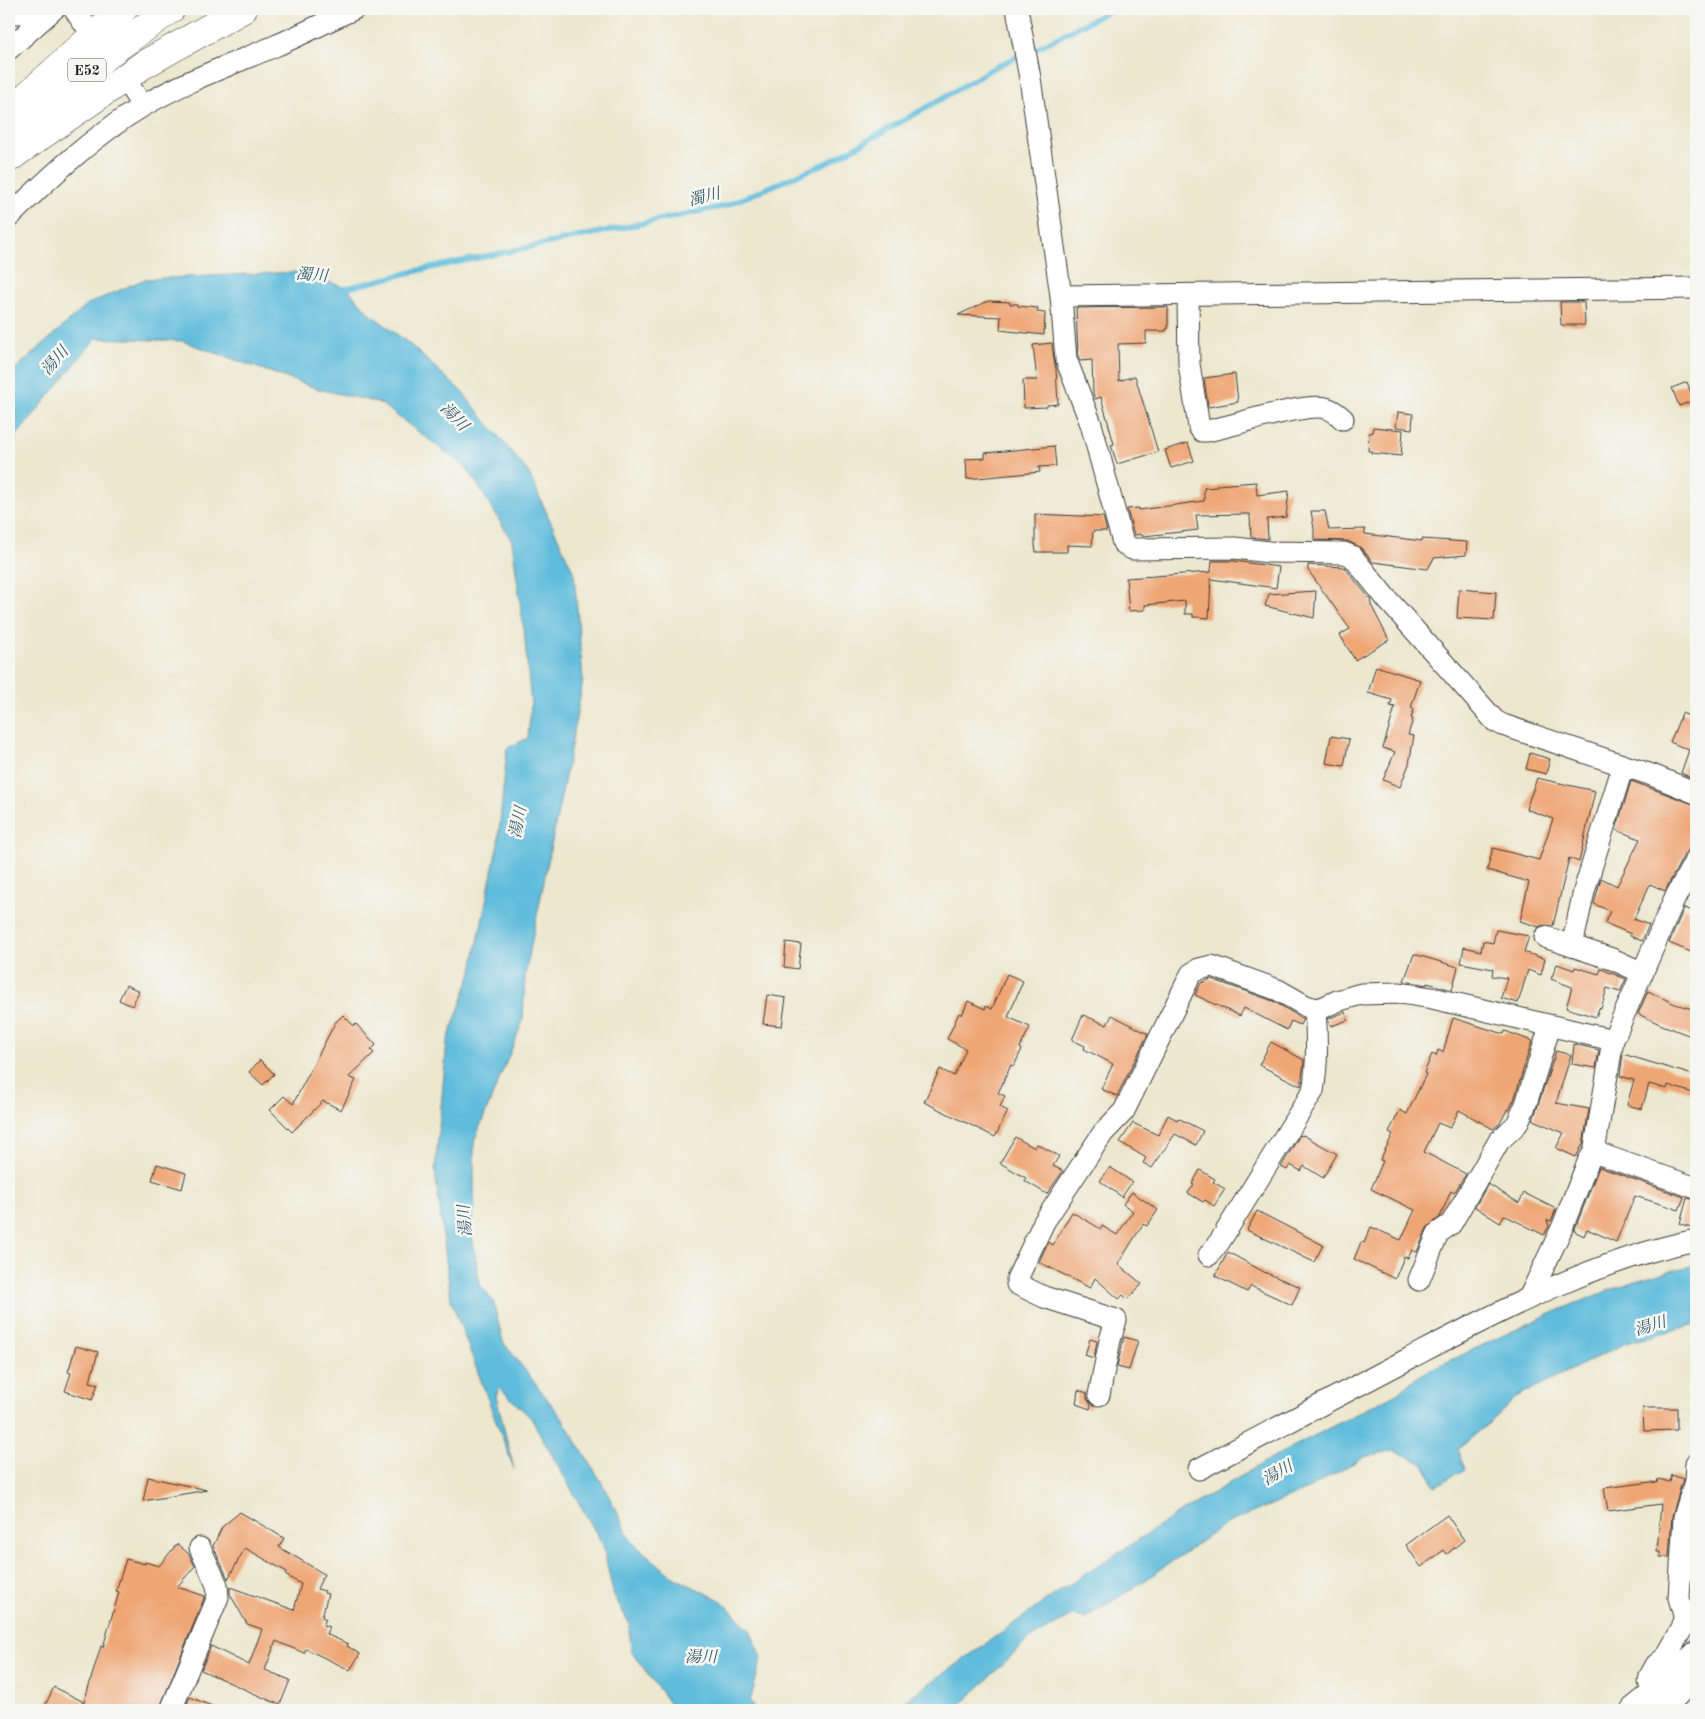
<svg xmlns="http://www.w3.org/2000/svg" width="1705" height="1719" font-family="'Old Standard TT','Noto Serif JP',serif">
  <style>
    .water { fill: #5ebcdc; stroke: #3d6c7c }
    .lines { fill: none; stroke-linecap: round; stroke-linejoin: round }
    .stream { stroke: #5ebcdc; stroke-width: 5.5 }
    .building { fill: #efa675 }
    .minor-casing { stroke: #3b3a37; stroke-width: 23 }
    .major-casing { stroke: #3b3a37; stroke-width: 28 }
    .highway-casing { stroke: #3b3a37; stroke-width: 29 }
    .minor { stroke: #fff; stroke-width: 21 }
    .major { stroke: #fff; stroke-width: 26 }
    .highway { stroke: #fff; stroke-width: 28 }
    .labels { text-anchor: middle; stroke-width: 5; stroke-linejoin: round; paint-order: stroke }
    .shield { fill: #f6f6f2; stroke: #5d5d5c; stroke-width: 1 }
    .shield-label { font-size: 14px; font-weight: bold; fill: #1c1c1c }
    .water-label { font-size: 16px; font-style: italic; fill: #365c69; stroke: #f6f6f2 }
  </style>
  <rect width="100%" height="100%" fill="#f6f6f2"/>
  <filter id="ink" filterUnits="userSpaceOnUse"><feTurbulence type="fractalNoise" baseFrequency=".02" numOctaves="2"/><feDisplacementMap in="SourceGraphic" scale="10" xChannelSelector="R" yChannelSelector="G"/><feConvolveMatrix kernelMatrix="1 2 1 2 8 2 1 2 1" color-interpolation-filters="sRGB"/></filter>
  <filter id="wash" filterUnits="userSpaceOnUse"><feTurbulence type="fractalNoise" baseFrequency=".0096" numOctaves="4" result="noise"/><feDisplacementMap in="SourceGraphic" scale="20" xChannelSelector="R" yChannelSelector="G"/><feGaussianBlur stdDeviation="1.12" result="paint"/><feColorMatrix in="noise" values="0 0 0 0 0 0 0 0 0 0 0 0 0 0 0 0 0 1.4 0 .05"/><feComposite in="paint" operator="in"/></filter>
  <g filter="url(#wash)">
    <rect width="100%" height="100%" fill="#ece7cd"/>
    <g class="water">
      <path d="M 297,272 L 347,288 L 369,313 L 407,342 L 462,392 L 528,472 L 574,573 L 583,680 L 568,762 L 525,975 L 523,1021 L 474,1141 L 474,1209 L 471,1231 L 480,1285 L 493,1301 L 503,1342 L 562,1418 L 601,1481 L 632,1542 L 673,1577 L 722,1601 L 750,1630 L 762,1657 L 750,1701 L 755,1710 L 674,1710 L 631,1651 L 629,1623 L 613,1593 L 603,1545 L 531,1418 L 499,1387 L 496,1396 L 514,1469 L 451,1300 L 435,1171 L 447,1042 L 471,975 L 498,843 L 507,748 L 528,738 L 531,704 L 524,631 L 512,541 L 468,469 L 380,403 L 318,389 L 182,341 L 96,338 L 9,445 L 9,375 L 88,304 L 145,279 Z"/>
      <path d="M 1696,1265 L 1696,1324 L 1626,1343 L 1518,1396 L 1495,1418 L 1457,1450 L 1465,1469 L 1435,1486 L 1424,1464 L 1394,1450 L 1364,1457 L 1308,1489 L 1226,1524 L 1141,1583 L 1085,1618 L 1072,1616 L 1029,1639 L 968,1698 L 952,1710 L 892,1710 L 1064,1588 L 1173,1517 L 1273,1457 L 1397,1393 L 1421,1374 C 1511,1333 1599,1285 1696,1265 Z"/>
    </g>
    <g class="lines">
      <path class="stream" d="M 340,290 L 416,271 L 725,206 L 831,161 L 931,105 L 993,68 L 1043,45 L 1113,9"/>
    </g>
    <g id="blocks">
      <g class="building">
        <path d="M 988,301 L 1010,302 L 1010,304 L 1018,304 L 1018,306 L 1038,308 L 1037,312 L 1045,313 L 1044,335 L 1000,330 L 1001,317 L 958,315 Z"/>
        <path d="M 1560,302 L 1584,302 L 1585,325 L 1561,325 Z"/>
        <path d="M 1168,307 L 1168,329 L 1166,329 L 1166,331 L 1146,331 L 1146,343 L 1118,344 L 1119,381 L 1135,376 L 1158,452 L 1117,464 L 1111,445 L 1114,444 L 1101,397 L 1095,399 L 1093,393 L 1092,360 L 1080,361 L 1078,356 L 1076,308 Z"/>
        <path d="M 1052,343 L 1054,360 L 1056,369 L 1058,404 L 1047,405 L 1047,407 L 1024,408 L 1023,380 L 1037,380 L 1033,345 Z"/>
        <path d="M 1235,374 L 1238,402 L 1208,407 L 1204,378 Z"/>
        <path d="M 1687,382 L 1694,400 L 1679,406 L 1672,388 Z"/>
        <path d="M 1398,412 L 1413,414 L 1412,429 L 1396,427 Z"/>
        <path d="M 1373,427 L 1403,430 L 1401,456 L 1371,453 L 1372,451 L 1368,451 L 1369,433 L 1372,433 Z"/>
        <path d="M 1188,443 L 1194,461 L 1171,468 L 1165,450 Z"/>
        <path d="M 1054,446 L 1056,466 L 1039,467 L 1040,472 L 967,479 L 966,459 L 985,458 L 985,453 Z"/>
        <path d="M 1256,482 L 1257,495 L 1289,491 L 1286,517 L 1267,519 L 1268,539 L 1251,537 L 1250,514 L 1196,515 L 1198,530 L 1144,536 L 1142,536 L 1141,534 L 1134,535 L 1127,509 L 1139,508 L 1139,510 L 1204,501 L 1204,488 L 1217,487 L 1217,485 Z"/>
        <path d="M 1311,511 L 1325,511 L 1329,530 L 1365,529 L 1365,534 L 1422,541 L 1422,539 L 1467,542 L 1466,555 L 1434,558 L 1428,569 L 1373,562 L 1361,548 L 1348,541 L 1314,540 L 1314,529 Z"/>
        <path d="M 1035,514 L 1103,517 L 1107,531 L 1093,531 L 1092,546 L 1067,545 L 1067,552 L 1036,552 L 1035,545 Z"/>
        <path d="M 1212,561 L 1234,561 L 1279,567 L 1276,588 L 1211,579 L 1209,618 L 1193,617 L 1193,614 L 1185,614 L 1185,601 L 1145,605 L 1145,610 L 1129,611 L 1126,578 L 1211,572 Z"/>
        <path d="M 1308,565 L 1344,567 L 1366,594 L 1367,597 L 1370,598 L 1371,605 L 1389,640 L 1355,660 L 1340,635 L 1350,629 L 1308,570 Z"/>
        <path d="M 1459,589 L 1496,592 L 1494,620 L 1457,618 Z"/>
        <path d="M 1316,591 L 1314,618 L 1265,606 L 1269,594 Z"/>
        <path d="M 1376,666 L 1420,680 L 1411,708 L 1414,709 L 1411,718 L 1413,719 L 1408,735 L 1414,736 L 1409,764 L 1400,787 L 1383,780 L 1395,752 L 1383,748 L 1395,707 L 1390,706 L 1392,700 L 1368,693 Z"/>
        <path d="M 1682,713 L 1696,719 L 1696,780 L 1681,773 L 1689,750 L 1670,742 Z"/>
        <path d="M 1331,736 L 1349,739 L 1344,766 L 1326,763 Z"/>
        <path d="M 1530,753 L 1550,759 L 1546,774 L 1526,769 Z"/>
        <path d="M 1537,778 L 1595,791 L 1579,862 L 1569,858 L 1553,926 L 1543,925 L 1539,927 L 1520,921 L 1529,882 L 1487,870 L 1493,848 L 1539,860 L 1553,819 L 1526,809 Z"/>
        <path d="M 1631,781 L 1696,805 L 1696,838 L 1691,848 L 1685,853 L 1665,891 L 1650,884 L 1634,919 L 1649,925 L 1642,941 L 1630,936 L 1631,934 L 1605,923 L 1610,911 L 1594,904 L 1601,878 L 1617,886 L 1640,839 L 1616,830 Z"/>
        <path d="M 1684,908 L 1696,912 L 1696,954 L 1669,943 Z"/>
        <path d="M 1496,930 L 1529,936 L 1524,952 L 1545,959 L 1541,975 L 1528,970 L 1518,1003 L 1501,998 L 1507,978 L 1492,976 L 1493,969 L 1461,963 L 1464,947 L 1481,951 L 1483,941 L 1493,943 Z"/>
        <path d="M 786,942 L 801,944 L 798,969 L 784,967 Z"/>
        <path d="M 1414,954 L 1458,967 L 1452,990 L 1427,983 L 1427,985 L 1404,981 Z"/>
        <path d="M 1557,964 L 1574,970 L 1575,967 L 1599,974 L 1601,969 L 1626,979 L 1620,992 L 1607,988 L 1601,1009 L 1599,1008 L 1596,1017 L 1566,1008 L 1572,987 L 1551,979 Z"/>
        <path d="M 1007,974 L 1023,981 L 1008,1017 L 1030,1027 L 1020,1048 L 1022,1049 L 1014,1066 L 1011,1065 L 998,1093 L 1005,1096 L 1000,1107 L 1008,1111 L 995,1137 L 924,1102 L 940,1069 L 954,1076 L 966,1049 L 947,1039 L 959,1013 L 962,1015 L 968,1001 L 985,1009 L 986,1006 L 992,1009 Z"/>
        <path d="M 1211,979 L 1273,1001 L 1303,1019 L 1300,1025 L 1291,1021 L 1287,1030 L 1244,1008 L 1240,1016 L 1195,995 L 1201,983 Z"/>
        <path d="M 126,985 L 139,991 L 132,1006 L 119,1000 Z"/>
        <path d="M 1648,991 L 1675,1004 L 1696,1010 L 1696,1038 L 1662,1025 L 1638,1014 Z"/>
        <path d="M 767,995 L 786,998 L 782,1026 L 763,1024 Z"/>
        <path d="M 1345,1012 L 1348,1020 L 1331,1026 L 1328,1019 Z"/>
        <path d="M 343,1015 L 354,1026 L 356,1024 L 376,1045 L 371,1050 L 374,1053 L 349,1077 L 356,1080 L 341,1110 L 323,1101 L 292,1132 L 270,1110 L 284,1096 L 293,1104 L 335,1023 Z"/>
        <path d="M 1083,1015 L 1107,1025 L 1112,1015 L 1148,1034 L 1117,1096 L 1101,1089 L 1113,1064 L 1084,1049 L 1085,1046 L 1072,1040 Z"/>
        <path d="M 1453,1018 L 1504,1034 L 1505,1031 L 1532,1041 L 1514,1100 L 1509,1110 L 1507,1110 L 1500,1123 L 1493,1129 L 1459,1110 L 1450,1128 L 1438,1123 L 1424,1152 L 1466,1174 L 1454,1193 L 1451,1191 L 1440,1217 L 1427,1228 L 1417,1252 L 1412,1250 L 1408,1258 L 1404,1257 L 1395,1279 L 1354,1259 L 1361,1242 L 1364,1243 L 1371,1227 L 1401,1240 L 1415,1210 L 1371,1189 L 1383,1161 L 1380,1160 L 1393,1134 L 1389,1132 L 1400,1110 L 1407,1114 L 1426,1074 L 1424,1073 L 1432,1054 L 1436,1056 L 1438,1050 L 1443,1052 Z"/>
        <path d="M 1271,1042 L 1304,1060 L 1301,1086 L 1259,1065 Z"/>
        <path d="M 1574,1044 L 1599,1050 L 1596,1068 L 1572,1064 Z"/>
        <path d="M 1556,1051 L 1571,1055 L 1556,1103 L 1589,1109 L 1583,1144 L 1576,1157 L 1556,1148 L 1564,1133 L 1533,1120 Z"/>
        <path d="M 1623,1054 L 1696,1076 L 1696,1094 L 1668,1085 L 1667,1089 L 1649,1084 L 1642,1109 L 1627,1105 L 1634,1080 L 1620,1076 Z"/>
        <path d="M 260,1060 L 274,1074 L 263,1085 L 249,1072 Z"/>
        <path d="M 1168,1115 L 1177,1120 L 1178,1118 L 1203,1131 L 1196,1145 L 1175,1134 L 1152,1168 L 1143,1163 L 1146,1158 L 1120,1142 L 1133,1123 L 1158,1135 Z"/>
        <path d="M 1300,1135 L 1302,1136 L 1303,1135 L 1337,1154 L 1323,1178 L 1304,1166 L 1301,1171 L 1290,1165 L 1287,1170 L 1281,1167 Z"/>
        <path d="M 1015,1137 L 1035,1148 L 1037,1144 L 1059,1156 L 1053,1166 L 1063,1171 L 1047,1194 L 1025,1181 L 1026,1178 L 1000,1163 Z"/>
        <path d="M 157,1164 L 186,1173 L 182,1189 L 152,1180 Z"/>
        <path d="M 1110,1167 L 1132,1182 L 1122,1197 L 1100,1181 Z"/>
        <path d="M 1599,1167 L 1684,1197 L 1679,1210 L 1635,1196 L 1616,1242 L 1587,1229 L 1584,1236 L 1574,1231 Z"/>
        <path d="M 1200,1170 L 1215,1179 L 1213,1182 L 1225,1189 L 1214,1206 L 1205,1200 L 1203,1202 L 1188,1193 L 1194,1185 L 1192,1184 Z"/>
        <path d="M 1488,1184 L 1519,1203 L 1524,1193 L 1556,1209 L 1551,1221 L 1547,1220 L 1549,1226 L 1544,1235 L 1504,1215 L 1500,1223 L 1475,1207 Z"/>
        <path d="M 1132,1192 L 1158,1210 L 1147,1226 L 1143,1224 L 1118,1264 L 1142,1284 L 1129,1298 L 1127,1299 L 1123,1295 L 1119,1299 L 1095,1278 L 1090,1288 L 1039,1262 L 1048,1242 L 1053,1245 L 1072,1212 L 1101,1229 L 1102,1226 L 1117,1235 L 1133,1211 L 1123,1204 Z"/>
        <path d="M 1687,1198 L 1696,1200 L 1696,1228 L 1680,1224 Z"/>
        <path d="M 1257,1211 L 1323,1245 L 1314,1262 L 1247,1230 Z"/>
        <path d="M 1228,1252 L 1264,1272 L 1300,1287 L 1292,1305 L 1251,1286 L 1247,1292 L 1215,1276 Z"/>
        <path d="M 1124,1337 L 1138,1341 L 1129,1370 L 1117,1367 Z"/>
        <path d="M 1090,1339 L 1097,1341 L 1094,1358 L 1085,1355 Z"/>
        <path d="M 76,1346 L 98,1352 L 90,1382 L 98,1384 L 92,1400 L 65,1391 L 71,1373 L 68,1372 Z"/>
        <path d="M 1078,1390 L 1087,1393 L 1087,1399 L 1091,1405 L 1090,1409 L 1076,1404 Z"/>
        <path d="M 1643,1408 L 1677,1408 L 1677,1430 L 1644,1431 Z"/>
        <path d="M 1672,1475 L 1683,1479 L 1672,1516 L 1669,1557 L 1660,1557 L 1660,1552 L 1657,1552 L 1661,1504 L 1608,1511 L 1604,1488 L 1652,1482 L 1657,1483 L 1658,1479 L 1670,1482 Z"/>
        <path d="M 148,1477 L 207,1490 L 143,1501 Z"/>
        <path d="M 240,1512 L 284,1538 L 279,1547 L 324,1574 L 317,1589 L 325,1591 L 324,1593 L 328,1594 L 322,1617 L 326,1619 L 323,1625 L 329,1627 L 326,1634 L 348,1644 L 347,1646 L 360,1654 L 350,1670 L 306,1649 L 304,1653 L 276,1641 L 265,1670 L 290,1680 L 280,1705 L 201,1670 L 211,1646 L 249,1665 L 262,1629 L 247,1624 L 230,1594 L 230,1587 L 294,1610 L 301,1584 L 285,1575 L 287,1572 L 245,1548 L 228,1579 L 213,1546 L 222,1527 Z"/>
        <path d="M 1447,1515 L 1464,1540 L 1447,1554 L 1444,1550 L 1421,1567 L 1406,1545 Z"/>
        <path d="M 177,1544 L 189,1554 L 195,1566 L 177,1587 L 205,1596 L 159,1710 L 43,1710 L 54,1687 L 84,1702 L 101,1646 L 103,1647 L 119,1592 L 116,1591 L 126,1559 L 145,1564 L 145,1562 L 159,1566 Z"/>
        <path d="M 190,1697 L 221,1710 L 184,1710 Z"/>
      </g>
    </g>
  </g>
  <g filter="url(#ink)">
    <use href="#blocks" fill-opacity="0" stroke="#3b3a37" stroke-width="1"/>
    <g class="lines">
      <defs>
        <g id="minor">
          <path d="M 74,9 L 83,22"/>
          <path d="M 1017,9 L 1030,78 L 1061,296 L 1066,359 L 1091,424 L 1123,543 L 1132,549 L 1235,548 L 1269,552 L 1344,553 L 1352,556 L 1386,598 L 1495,721 L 1503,725 L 1652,775 L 1696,793"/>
          <path d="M 9,13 L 48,13"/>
          <path d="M 9,49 L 54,9"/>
          <path d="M 129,85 L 142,106"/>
          <path d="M 9,217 C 50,177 93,136 143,106 C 185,81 230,65 275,46 C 301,35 327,21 354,9"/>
          <path d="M 1188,295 L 1189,364 L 1199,427 L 1202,431 L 1207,431 C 1232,426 1306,402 1326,408 C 1333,410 1338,414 1343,419"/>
          <path d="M 1061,296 L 1696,288"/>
          <path d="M 1545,937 L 1612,959 L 1643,973"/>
          <path d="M 1572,946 L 1584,891 L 1623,766"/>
          <path d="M 1594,1152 L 1696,1188"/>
          <path d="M 1209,1255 L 1220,1241 L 1313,1091 C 1318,1064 1317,1036 1315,1009"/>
          <path d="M 1419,1280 L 1438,1233 L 1451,1224 L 1499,1141 L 1517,1124 L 1526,1104 L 1550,1026"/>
          <path d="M 1529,1298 L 1562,1228 L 1588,1162 L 1594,1152 L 1613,1040 L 1674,900 L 1696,859"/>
          <path d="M 1099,1395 L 1110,1340 L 1116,1320 L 1044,1297 L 1017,1284 L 1017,1279 L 1044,1222 L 1103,1133 L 1124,1111 L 1191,974 L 1199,969 L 1212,966 L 1278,990 L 1306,1006 L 1315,1009 L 1324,1007 L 1337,1001 L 1361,994 L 1400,993 L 1432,998 L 1613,1040"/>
          <path d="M 1199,1469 C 1269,1432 1340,1395 1410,1358 C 1500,1311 1596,1260 1696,1240"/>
          <path d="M 1656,1693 L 1649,1682 L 1650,1676 L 1656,1665 L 1666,1657 L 1683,1627 L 1684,1615 L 1679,1598 L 1684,1517 L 1695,1481 L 1696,1463"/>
          <path d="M 171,1710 L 218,1597 L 217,1585 L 200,1548"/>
          <path d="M 1663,1710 L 1681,1692 L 1684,1683 L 1679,1672"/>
        </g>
        <path id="major" d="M 1634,1710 L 1664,1686 L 1696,1655"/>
        <g id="highway">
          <path d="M 17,105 L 123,9"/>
          <path d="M 9,138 L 56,95 L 119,46 L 171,9"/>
          <path d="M 9,158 L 143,65 L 243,9"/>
        </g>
      </defs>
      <use href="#minor" class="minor-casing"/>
      <use href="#major" class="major-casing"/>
      <use href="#highway" class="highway-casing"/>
      <use href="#minor" class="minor"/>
      <use href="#major" class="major"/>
      <use href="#highway" class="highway"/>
    </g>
  </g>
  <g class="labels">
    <rect class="shield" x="68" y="58.5" width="38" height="23" rx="4"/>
    <g class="shield-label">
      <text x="87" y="75">E52</text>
    </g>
    <g class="water-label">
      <text transform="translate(704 196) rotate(-14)" y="6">濁川</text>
      <text transform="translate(312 274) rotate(4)" y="6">濁川</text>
      <text transform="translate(54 360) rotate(-49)" y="6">湯川</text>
      <text transform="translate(455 416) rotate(46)" y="6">湯川</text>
      <text transform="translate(517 822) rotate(-79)" y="6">湯川</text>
      <text transform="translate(464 1221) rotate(-95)" y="6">湯川</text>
      <text transform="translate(1650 1325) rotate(-17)" y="6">湯川</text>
      <text transform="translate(1277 1472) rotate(-30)" y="6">湯川</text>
      <text x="701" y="1662">湯川</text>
    </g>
  </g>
  <rect width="1705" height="1719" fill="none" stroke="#f6f6f2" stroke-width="30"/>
</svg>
